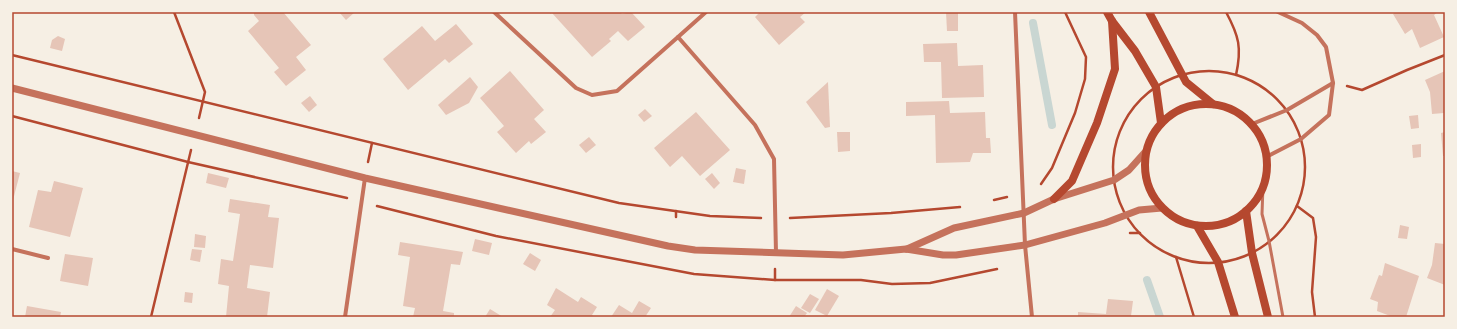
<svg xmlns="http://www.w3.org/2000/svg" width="1457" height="329" font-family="'Roboto Condensed',sans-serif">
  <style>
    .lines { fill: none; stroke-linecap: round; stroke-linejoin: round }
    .stream { stroke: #c9d6d2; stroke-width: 8 }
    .building { fill: #e6c5b7 }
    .path { stroke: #b5482f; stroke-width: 2.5 }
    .service { stroke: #c5725c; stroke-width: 3 }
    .minor { stroke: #c5725c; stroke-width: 4 }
    .tertiary { stroke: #c5725c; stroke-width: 7 }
    .secondary { stroke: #b5482f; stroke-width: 8 }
    .neatline { fill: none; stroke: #b5482f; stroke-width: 1.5 }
  </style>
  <rect width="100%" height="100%" fill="#f6efe4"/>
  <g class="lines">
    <g class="stream">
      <path d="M 1033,23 L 1052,125"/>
      <path d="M 1147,280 L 1160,317"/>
    </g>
  </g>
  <g class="building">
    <path d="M 254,12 L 283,12 L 311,45 L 296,57 L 306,70 L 286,86 L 274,72 L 279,68 L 248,31 L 259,21 L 254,15 Z"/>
    <path d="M 339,12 L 355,12 L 346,20 Z"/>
    <path d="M 551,12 L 592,13 L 620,12 L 622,14 L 631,12 L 645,27 L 628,41 L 618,31 L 609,39 L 611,41 L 592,57 L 552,13 L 550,14 Z"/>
    <path d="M 760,12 L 806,12 L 800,17 L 805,22 L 779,45 L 755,17 Z"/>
    <path d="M 946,12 L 958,12 L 958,31 L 947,31 Z"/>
    <path d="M 1396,12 L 1438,12 L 1434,15 L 1444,37 L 1420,48 L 1412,29 L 1405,34 L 1393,14 Z"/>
    <path d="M 456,24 L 473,44 L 449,63 L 445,59 L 408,90 L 383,59 L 422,26 L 435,41 Z"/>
    <path d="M 58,36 L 65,39 L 62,51 L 50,48 L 52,40 Z"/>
    <path d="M 957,43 L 958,66 L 983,65 L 984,97 L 942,98 L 941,62 L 924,62 L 923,44 Z"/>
    <path d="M 510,71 L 544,110 L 534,119 L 546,132 L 531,144 L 529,141 L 516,153 L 497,132 L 504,126 L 480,98 Z"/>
    <path d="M 1445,71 L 1445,116 L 1444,116 L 1444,113 L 1432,114 L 1430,92 L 1425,80 Z"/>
    <path d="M 470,77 L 478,87 L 469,103 L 446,115 L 438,105 Z"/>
    <path d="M 828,82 L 830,127 L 825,128 L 806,102 Z"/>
    <path d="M 310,96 L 317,105 L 309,112 L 301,103 Z"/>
    <path d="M 949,101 L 950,113 L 985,112 L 986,138 L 990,138 L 991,153 L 973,153 L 970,162 L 936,163 L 935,115 L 906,116 L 906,102 Z"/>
    <path d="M 645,109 L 652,116 L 644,122 L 638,115 Z"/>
    <path d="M 696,112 L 730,150 L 700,176 L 682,156 L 670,167 L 654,148 Z"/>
    <path d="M 1418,115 L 1419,128 L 1411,129 L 1409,116 Z"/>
    <path d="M 837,132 L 850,132 L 850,151 L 838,152 Z"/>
    <path d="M 1445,132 L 1445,156 L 1443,156 L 1441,133 Z"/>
    <path d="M 589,137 L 596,145 L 586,153 L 579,145 Z"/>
    <path d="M 1421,144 L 1421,157 L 1413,158 L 1412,145 Z"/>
    <path d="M 736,168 L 746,170 L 744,184 L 733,182 Z"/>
    <path d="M 12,171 L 20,173 L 13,200 L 12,200 Z"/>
    <path d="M 208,173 L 229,178 L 226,188 L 206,183 Z"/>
    <path d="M 712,173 L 720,183 L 714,189 L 705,179 Z"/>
    <path d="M 54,181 L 83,188 L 70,237 L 29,227 L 38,190 L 51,192 Z"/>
    <path d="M 230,199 L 270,205 L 268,217 L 279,218 L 273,268 L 250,265 L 247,288 L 270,292 L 267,317 L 226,317 L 229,286 L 218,284 L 221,259 L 233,261 L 240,214 L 228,212 Z"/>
    <path d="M 1400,225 L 1409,227 L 1407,239 L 1398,238 Z"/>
    <path d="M 195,234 L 206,236 L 205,248 L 194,247 Z"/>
    <path d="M 475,239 L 492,243 L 489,255 L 472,251 Z"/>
    <path d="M 400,242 L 463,252 L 460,265 L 451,264 L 443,311 L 454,313 L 454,317 L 413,317 L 415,308 L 403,306 L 410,257 L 398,255 Z"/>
    <path d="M 1435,243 L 1445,244 L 1445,285 L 1427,278 L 1432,265 Z"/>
    <path d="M 192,249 L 202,250 L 200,262 L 190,260 Z"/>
    <path d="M 530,253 L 541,260 L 535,271 L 523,264 Z"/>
    <path d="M 65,254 L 93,258 L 88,286 L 60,281 Z"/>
    <path d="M 1385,263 L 1419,276 L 1406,317 L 1393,317 L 1377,311 L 1378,302 L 1370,299 L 1379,275 L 1382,276 Z"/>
    <path d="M 556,288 L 578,302 L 581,297 L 597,307 L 592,315 L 595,317 L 550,317 L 555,310 L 547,305 Z"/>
    <path d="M 827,289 L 839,296 L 827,316 L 815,310 Z"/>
    <path d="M 185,292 L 193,293 L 192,303 L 184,302 Z"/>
    <path d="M 810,294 L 819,299 L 810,313 L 801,308 Z"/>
    <path d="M 1108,299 L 1133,301 L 1131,316 L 1078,317 L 1078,312 L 1106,314 Z"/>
    <path d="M 639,301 L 651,308 L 645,317 L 611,317 L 619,305 L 632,313 Z"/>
    <path d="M 27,306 L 61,312 L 60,317 L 25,317 Z"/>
    <path d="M 796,306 L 807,313 L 804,317 L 789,317 Z"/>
    <path d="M 490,309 L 503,317 L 485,317 Z"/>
  </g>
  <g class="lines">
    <g class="path">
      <path d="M 174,12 L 205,92 L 199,118"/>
      <path d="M 1226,12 C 1239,36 1242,48 1236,75"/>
      <path d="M 12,55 L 619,203 L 710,216 L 761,218"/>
      <circle cx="1209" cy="167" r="96"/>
      <path d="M 1347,86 L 1362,90 L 1407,70 L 1445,55"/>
      <path d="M 12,116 L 188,162 L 347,198"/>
      <path d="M 368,162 L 372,143"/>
      <path d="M 1041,184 L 1052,168 L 1075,113 L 1085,79 L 1086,57 L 1065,12"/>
      <path d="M 994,200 L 1007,197"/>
      <path d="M 377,206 L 496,236 L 694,274 L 775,280 L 861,280 L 892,284 L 930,283 L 997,269"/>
      <path d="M 1297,206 L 1313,218 L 1316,237 L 1312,292 L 1315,317"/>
      <path d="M 676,217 L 676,211"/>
      <path d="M 790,218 L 891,213 L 960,207"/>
      <path d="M 1130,233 L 1140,233"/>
      <path d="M 1176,257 L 1194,317"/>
      <path d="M 775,280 L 775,269"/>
      <path d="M 151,317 L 191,150"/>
    </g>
    <path class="service" d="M 1263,186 L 1262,214 L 1269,241 L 1283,317"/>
    <g class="minor">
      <path d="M 494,12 L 576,88 L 592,95 L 617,91 L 678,37 L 755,125 L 774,159 L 776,253"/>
      <path d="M 1015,12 L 1025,245 L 1032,317"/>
      <path d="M 678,37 L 706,12"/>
      <path d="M 1252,124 L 1287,110 L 1333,83"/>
      <path d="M 1266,157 L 1301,139 L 1329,115 L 1333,83 L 1326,47 L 1317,35 L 1302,23 L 1278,12"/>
      <path d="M 12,249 L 48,258"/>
      <path d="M 345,317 L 365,178"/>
    </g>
    <g class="tertiary">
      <path d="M 12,88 L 365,178 L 668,246 L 695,250 L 843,255 L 906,249 L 943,255 L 956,255 L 1025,245 L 1105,223 L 1139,210 L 1162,208"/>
      <path d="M 907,249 L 954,228 L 1024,213 L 1054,199 L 1114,180 L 1129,170 L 1146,151"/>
    </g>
    <g class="secondary">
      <path d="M 1107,12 L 1112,21 L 1135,51 L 1156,87 L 1161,123"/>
      <path d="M 1149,12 L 1186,82 L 1213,104"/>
      <circle cx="1206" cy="165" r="61"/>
      <path d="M 1054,199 L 1072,181 L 1097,123 L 1115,69 L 1112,21"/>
      <path d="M 1246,211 L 1252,253 L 1268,317"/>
      <path d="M 1197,226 L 1218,262 L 1235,317"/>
    </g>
  </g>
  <rect width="1457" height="329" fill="none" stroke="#f6efe4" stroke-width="26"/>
  <rect x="13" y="13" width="1431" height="303" class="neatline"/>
</svg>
